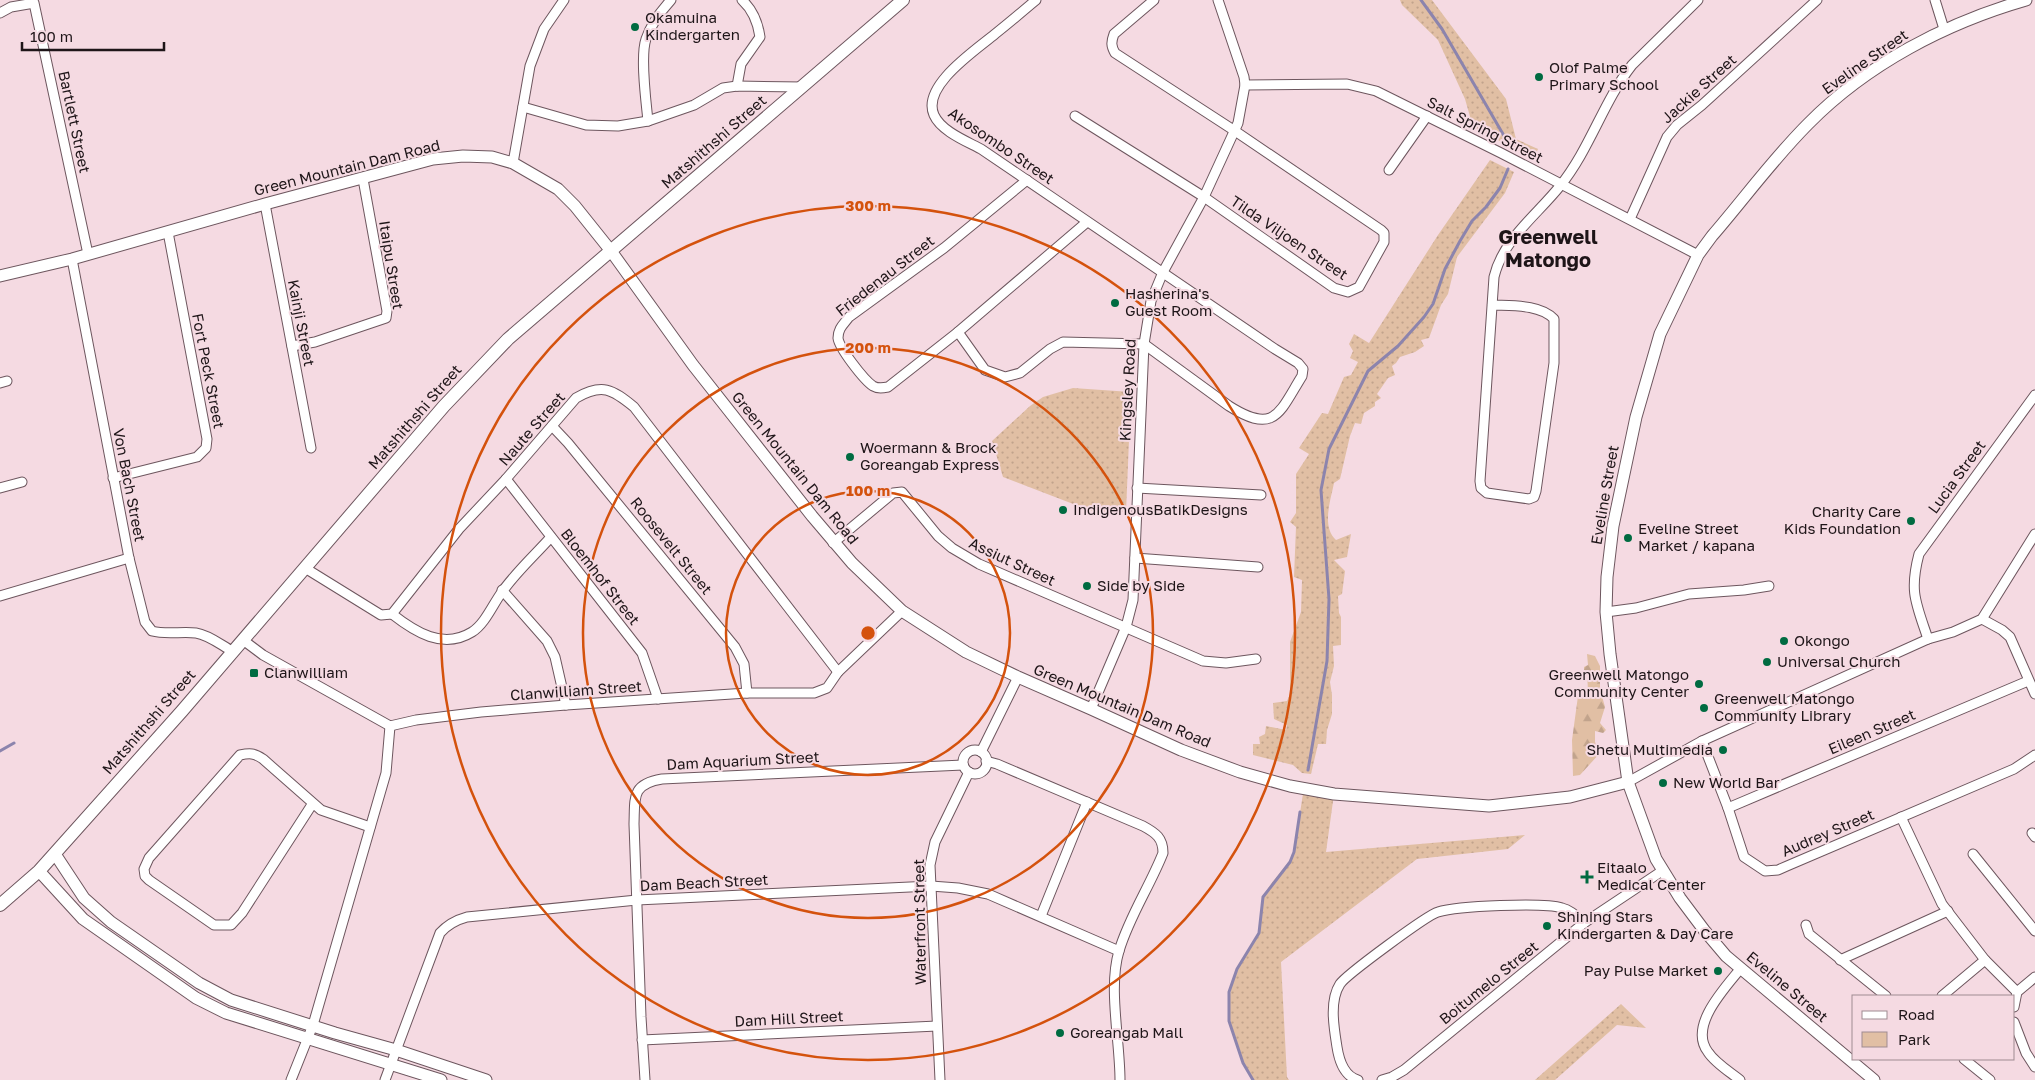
<svg xmlns="http://www.w3.org/2000/svg" width="2035" height="1080" font-family="'Golos Text',sans-serif">
  <style>
    .green { fill: url(#green-dots) }
    .forest { fill: url(#forest-firs) }
    .lines { fill: none; stroke-linecap: round; stroke-linejoin: round }
    .stream { stroke: #8c84ad; stroke-width: 3 }
    .minor-casing { stroke: #6d565e; stroke-width: 11 }
    .tertiary-casing { stroke: #6d565e; stroke-width: 13 }
    .secondary-casing { stroke: #6d565e; stroke-width: 14 }
    .minor { stroke: #fff; stroke-width: 9 }
    .tertiary { stroke: #fff; stroke-width: 11 }
    .secondary { stroke: #fff; stroke-width: 12 }
    .ring { fill: none; stroke: #d4520d; stroke-width: 2.5 }
    .poi-dot { fill: #006b41; stroke: #f5dae2; stroke-width: 2 }
    .labels { text-anchor: middle; stroke-width: 4; stroke-linejoin: round; paint-order: stroke }
    .poi-label { font-size: 15px; fill: #1e1518; stroke: #f5dae2; text-anchor: start }
    .street-label { font-size: 15px; fill: #1e1518; stroke: #f5dae2 }
    .district-label { font-size: 20px; font-weight: bold; fill: #1e1518; stroke: #f5dae2 }
    .centre { fill: #d4520d; stroke: #f5dae2; stroke-width: 2.5 }
    .ring-label { font-size: 15px; text-anchor: middle; font-weight: bold; fill: #d4520d; stroke: #f5dae2; stroke-width: 4; stroke-linejoin: round; paint-order: stroke }
  </style>
  <defs>
    <pattern id="green-dots" width="8" height="8" patternUnits="userSpaceOnUse" patternTransform="scale(1.25)"><rect width="8" height="8" fill="#e1bfa4"/><path d="M2 2h.1M6 6h.1" fill="none" stroke="#c1a38c" stroke-width="1.8" stroke-linecap="round"/></pattern>
    <pattern id="forest-firs" width="22" height="20" patternUnits="userSpaceOnUse" patternTransform="scale(1.25)"><rect width="22" height="20" fill="#e1bfa4"/><path d="M5 1l3.5 6h-7zM16 11l3.5 6h-7z" fill="#c1a38c"/></pattern>
  </defs>
  <rect width="100%" height="100%" fill="#f5dae2"/>
  <g class="green">
    <path d="M 1400,0 L 1432,0 L 1506,99 L 1516,139 L 1538,149 L 1534,159 L 1473,127 L 1465,99 L 1438,40 L 1402,5 Z"/>
    <path d="M 1490,160 L 1514,172 L 1505,193 L 1457,257 L 1448,294 L 1441,305 L 1429,338 L 1421,340 L 1424,346 L 1415,352 L 1400,357 L 1396,363 L 1392,366 L 1395,375 L 1388,378 L 1377,394 L 1381,398 L 1375,402 L 1375,406 L 1364,413 L 1361,424 L 1355,423 L 1350,436 L 1340,479 L 1334,483 C 1331,499 1321,527 1336,540 L 1351,534 L 1347,557 L 1334,560 L 1345,571 L 1342,594 L 1338,596 L 1339,613 L 1341,617 L 1341,645 L 1333,646 L 1334,666 L 1330,682 L 1332,695 L 1332,714 L 1327,730 L 1326,744 L 1318,744 L 1311,774 L 1302,773 L 1293,765 L 1253,755 L 1253,744 L 1260,744 L 1259,737 L 1265,734 L 1266,726 L 1286,730 L 1287,725 L 1274,719 L 1273,703 L 1287,701 L 1290,694 L 1290,642 L 1301,612 L 1302,580 L 1294,577 L 1296,527 L 1290,522 L 1296,513 L 1296,474 L 1309,454 L 1299,448 L 1322,413 L 1328,414 L 1344,377 L 1351,375 L 1358,362 L 1350,358 L 1353,351 L 1349,344 L 1354,334 L 1369,343 L 1438,235 Z"/>
    <path d="M 1073,388 L 1131,392 L 1126,512 L 1094,512 L 1003,477 L 992,441 L 1030,406 L 1043,397 Z"/>
    <path d="M 1304,787 L 1334,794 L 1326,852 L 1525,835 L 1508,849 L 1417,859 L 1281,962 L 1287,1077 L 1289,1080 L 1253,1080 C 1233,1045 1220,1009 1237,971 C 1242,958 1253,947 1258,934 C 1263,922 1259,908 1264,896 C 1271,879 1287,869 1294,852 Z"/>
    <path d="M 1621,1004 L 1646,1028 L 1617,1025 L 1555,1080 L 1535,1080 Z"/>
  </g>
  <path class="forest" d="M 1587,654 L 1595,656 L 1600,666 L 1600,689 L 1605,707 L 1600,723 L 1606,730 L 1603,733 L 1595,731 L 1595,742 L 1600,753 L 1580,775 L 1573,776 L 1572,740 L 1578,696 L 1582,692 L 1582,690 L 1588,690 L 1587,674 L 1584,671 L 1584,667 L 1588,665 Z"/>
  <g class="lines">
    <g class="stream">
      <path d="M 1421,0 L 1442,29 L 1507,141"/>
      <path d="M 0,751 L 14,743"/>
      <path d="M 1308,770 L 1327,661 L 1329,599 L 1321,490 L 1329,449 L 1368,371 L 1398,346 L 1424,317 L 1433,304 L 1445,269 L 1460,241 L 1472,221 L 1486,207 L 1500,188 L 1508,169"/>
      <path d="M 1253,1080 L 1243,1063 L 1229,1021 L 1229,992 L 1237,969 L 1259,933 L 1263,897 L 1290,862 L 1294,852 L 1300,812"/>
    </g>
    <defs>
      <g id="minor">
        <path d="M 1935,0 L 1944,29"/>
        <path d="M 0,13 L 11,7 L 34,3 L 88,254"/>
        <path d="M 1245,85 L 1347,84 L 1376,91 L 1501,153 L 1698,255"/>
        <path d="M 737,86 L 741,64 L 760,37 C 758,23 753,10 742,0"/>
        <path d="M 523,107 L 586,125 L 618,126 L 648,121 L 694,105 L 723,88 L 737,86 L 803,87"/>
        <path d="M 1075,116 L 1204,197 L 1334,288 L 1348,292 L 1359,287 L 1384,242 L 1384,233 L 1381,230 L 1235,131 L 1115,53 C 1111,46 1111,42 1114,34 L 1154,0"/>
        <path d="M 648,121 C 646,101 640,56 646,39 C 651,24 661,11 671,0"/>
        <path d="M 513,163 L 530,66 L 544,29 L 564,0"/>
        <path d="M 1389,170 L 1427,116"/>
        <path d="M 1027,180 L 944,248 L 849,317 C 844,324 838,328 838,338 C 839,348 864,380 873,386 C 878,389 883,388 888,387 L 958,332 L 1087,222"/>
        <path d="M 265,204 L 311,448"/>
        <path d="M 1630,219 L 1667,137 L 1677,125 L 1702,105 L 1817,0"/>
        <path d="M 72,259 L 129,558 L 145,622 L 152,631 C 167,635 182,631 196,633 C 209,635 221,645 232,651"/>
        <path d="M 1492,305 C 1511,306 1540,304 1554,319 L 1554,363 L 1536,491 L 1534,497 L 1529,499 L 1487,493 L 1481,488 L 1480,481 L 1494,277 C 1503,239 1537,215 1560,186 C 1590,149 1603,102 1632,65 L 1698,0"/>
        <path d="M 958,332 L 985,370 L 1005,377 L 1020,373 L 1050,349 L 1063,342 L 1144,344 L 1229,406 C 1275,435 1279,413 1302,376 L 1303,369 L 1298,363 L 1275,349 L 981,149 C 966,141 941,131 934,115 C 921,86 976,50 995,34 C 1009,23 1023,11 1036,0"/>
        <path d="M 292,346 L 315,342 L 386,318 L 387,311 L 363,179"/>
        <path d="M 0,383 L 7,381"/>
        <path d="M 552,426 L 568,443 L 735,647 L 744,664 L 747,693"/>
        <path d="M 113,478 L 197,457 L 206,448 L 207,439 L 168,232"/>
        <path d="M 506,479 L 642,653 L 658,699"/>
        <path d="M 0,488 L 22,482"/>
        <path d="M 1137,488 L 1261,495"/>
        <path d="M 833,543 L 893,493 L 902,492 L 938,536 L 952,548 L 979,564 L 1203,661 L 1226,663 L 1256,659"/>
        <path d="M 1135,558 L 1258,567"/>
        <path d="M 305,568 L 381,615 L 392,614 L 459,529 L 506,479 L 576,398 C 602,383 612,389 634,407 L 838,672"/>
        <path d="M 502,590 L 547,641 L 555,657 L 566,705"/>
        <path d="M 0,596 L 129,558"/>
        <path d="M 1606,612 L 1636,608 L 1689,594 L 1744,590 L 1769,586"/>
        <path d="M 392,614 C 415,632 443,650 472,632 C 485,624 493,604 502,592 C 516,572 535,555 551,537"/>
        <path d="M 1982,619 L 2002,630 L 2010,637 L 2035,694"/>
        <path d="M 1928,639 C 1916,603 1909,592 1919,554 L 2035,395"/>
        <path d="M 243,640 L 263,655 L 390,726 L 416,720 L 481,712 L 566,705 L 747,693 L 814,693 L 827,688 L 838,672 L 902,611"/>
        <path d="M 1091,709 L 1126,627 L 1133,600 L 1144,344 L 1151,301 L 1163,272 L 1204,197 L 1238,123 L 1245,85 L 1244,77 L 1218,0"/>
        <path d="M 1702,741 L 1728,808 L 1744,857 L 1765,871 L 1778,870 L 1787,866 L 2014,769 L 2035,755"/>
        <circle cx="975" cy="762" r="12"/>
        <path d="M 981,752 L 1018,677"/>
        <path d="M 986,761 L 997,764 L 1143,826 C 1156,833 1163,838 1163,853 C 1150,886 1129,917 1119,951 C 1108,987 1120,1041 1120,1080"/>
        <path d="M 1628,782 L 1702,741 L 1928,639 L 1953,632 L 1982,619 L 2035,534"/>
        <path d="M 313,803 L 242,913 L 231,925 L 214,925 L 149,880 L 145,876 L 144,869 L 149,858 L 240,755 C 250,753 254,753 263,759 L 321,810 L 370,827"/>
        <path d="M 1728,808 L 2028,681"/>
        <path d="M 1901,817 L 1942,904 L 1985,960 L 2017,992"/>
        <path d="M 2032,833 L 2035,837"/>
        <path d="M 1973,854 L 2035,931"/>
        <path d="M 1041,916 L 1087,802"/>
        <path d="M 1806,925 L 1809,934 L 1886,996"/>
        <path d="M 1840,960 L 1948,911"/>
        <path d="M 1942,996 L 1985,960"/>
        <path d="M 2014,1007 L 2017,992 L 2035,977"/>
        <path d="M 2014,1022 L 2026,1053 L 2035,1067"/>
        <path d="M 642,1040 L 937,1026"/>
        <path d="M 1964,1059 L 1990,1080"/>
        <path d="M 291,1080 L 313,1025 L 386,773 L 390,726"/>
        <path d="M 385,1080 L 440,933 C 448,924 456,920 467,917 L 637,900 L 931,886 L 958,888 L 988,894 L 1119,951"/>
        <path d="M 645,1080 L 641,1017 L 634,824 C 635,798 631,784 662,779 L 963,765"/>
        <path d="M 940,1080 L 930,865 L 935,842 L 969,772"/>
        <path d="M 1358,1080 C 1344,1076 1339,1060 1337,1047 C 1334,1028 1329,1001 1340,984 C 1346,975 1427,915 1438,912 C 1457,906 1544,902 1562,908 C 1571,910 1577,917 1584,923"/>
        <path d="M 1382,1080 L 1392,1077 L 1404,1070 L 1584,923 L 1662,871"/>
        <path d="M 1740,1080 C 1730,1072 1715,1063 1708,1052 C 1688,1026 1725,988 1741,968"/>
      </g>
      <g id="tertiary">
        <path d="M 0,276 L 72,259 L 265,204 L 433,159 L 463,156 L 492,157 L 513,163 L 558,189 L 575,206 L 611,251 L 693,365 L 812,516 L 852,563 L 902,611 L 966,652 L 1018,677 L 1091,709 L 1181,750 L 1240,772 L 1290,786 L 1334,794 L 1489,806 L 1570,797 L 1628,782"/>
        <path d="M 55,854 L 84,898 L 111,922 L 199,983 L 231,1000 L 335,1033 L 396,1050 L 486,1080"/>
        <path d="M 39,871 L 83,919 L 196,998 L 226,1013 L 441,1080"/>
        <path d="M 1874,1080 L 1726,956 L 1704,930 L 1680,898 L 1656,859 L 1628,782 L 1610,654 L 1606,612 L 1607,577 L 1613,526 L 1636,417 L 1660,334 L 1698,255 L 1712,236 C 1744,199 1773,159 1808,124 C 1867,64 1946,23 2026,0"/>
      </g>
      <path id="secondary" d="M 0,905 L 39,871 L 182,711 L 444,406 L 508,339 L 903,0"/>
    </defs>
    <use href="#minor" class="minor-casing"/>
    <use href="#tertiary" class="tertiary-casing"/>
    <use href="#secondary" class="secondary-casing"/>
    <use href="#minor" class="minor"/>
    <use href="#tertiary" class="tertiary"/>
    <use href="#secondary" class="secondary"/>
  </g>
  <g class="ring">
    <circle cx="868" cy="633" r="142"/>
    <circle cx="868" cy="633" r="285"/>
    <circle cx="868" cy="633" r="427"/>
  </g>
  <g class="poi-dot">
    <circle cx="635" cy="27" r="5"/>
    <circle cx="1539" cy="77" r="5"/>
    <circle cx="1115" cy="303" r="5"/>
    <circle cx="850" cy="457" r="5"/>
    <circle cx="1063" cy="510" r="5"/>
    <circle cx="1911" cy="521" r="5"/>
    <circle cx="1628" cy="538" r="5"/>
    <circle cx="1087" cy="586" r="5"/>
    <circle cx="1784" cy="641" r="5"/>
    <circle cx="1767" cy="662" r="5"/>
    <rect x="249" y="668" width="10" height="10" rx="2.5"/>
    <circle cx="1699" cy="684" r="5"/>
    <circle cx="1704" cy="708" r="5"/>
    <circle cx="1723" cy="750" r="5"/>
    <circle cx="1663" cy="783" r="5"/>
    <path d="M1584.5 869.5h5v5h5v5h-5v5h-5v-5h-5v-5h5z"/>
    <circle cx="1547" cy="926" r="5"/>
    <circle cx="1718" cy="971" r="5"/>
    <circle cx="1060" cy="1033" r="5"/>
  </g>
  <g class="labels">
    <g class="poi-label">
      <text x="645" y="23">Okamuina<tspan x="645" dy="17">Kindergarten</tspan></text>
      <text x="1549" y="73">Olof Palme<tspan x="1549" dy="17">Primary School</tspan></text>
      <text x="1125" y="299">Hasherina's<tspan x="1125" dy="17">Guest Room</tspan></text>
      <text x="860" y="453">Woermann &amp; Brock<tspan x="860" dy="17">Goreangab Express</tspan></text>
      <text x="1073" y="515">IndigenousBatikDesigns</text>
      <text x="1901" y="517" text-anchor="end">Charity Care<tspan x="1901" dy="17">Kids Foundation</tspan></text>
      <text x="1638" y="534">Eveline Street<tspan x="1638" dy="17">Market / kapana</tspan></text>
      <text x="1097" y="591">Side by Side</text>
      <text x="1794" y="646">Okongo</text>
      <text x="1777" y="667">Universal Church</text>
      <text x="264" y="678">Clanwilliam</text>
      <text x="1689" y="680" text-anchor="end">Greenwell Matongo<tspan x="1689" dy="17">Community Center</tspan></text>
      <text x="1714" y="704">Greenwell Matongo<tspan x="1714" dy="17">Community Library</tspan></text>
      <text x="1713" y="755" text-anchor="end">Shetu Multimedia</text>
      <text x="1673" y="788">New World Bar</text>
      <text x="1597" y="873">Eitaalo<tspan x="1597" dy="17">Medical Center</tspan></text>
      <text x="1557" y="922">Shining Stars<tspan x="1557" dy="17">Kindergarten &amp; Day Care</tspan></text>
      <text x="1708" y="976" text-anchor="end">Pay Pulse Market</text>
      <text x="1070" y="1038">Goreangab Mall</text>
    </g>
    <g class="street-label">
      <text transform="translate(1865 62) rotate(-35)" y="5">Eveline Street</text>
      <text transform="translate(1699 89) rotate(-42)" y="5">Jackie Street</text>
      <text transform="translate(74 122) rotate(78)" y="5">Bartlett Street</text>
      <text transform="translate(1485 130) rotate(27)" y="5">Salt Spring Street</text>
      <text transform="translate(714 142) rotate(-41)" y="5">Matshithshi Street</text>
      <text transform="translate(1001 146) rotate(34)" y="5">Akosombo Street</text>
      <text transform="translate(347 168) rotate(-14)" y="5">Green Mountain Dam Road</text>
      <text transform="translate(1289 238) rotate(34)" y="5">Tilda Viljoen Street</text>
      <text transform="translate(391 265) rotate(81)" y="5">Itaipu Street</text>
      <text transform="translate(885 276) rotate(-38)" y="5">Friedenau Street</text>
      <text transform="translate(301 323) rotate(79)" y="5">Kainji Street</text>
      <text transform="translate(208 371) rotate(79)" y="5">Fort Peck Street</text>
      <text transform="translate(1128 390) rotate(-87)" y="5">Kingsley Road</text>
      <text transform="translate(415 417) rotate(-49)" y="5">Matshithshi Street</text>
      <text transform="translate(532 429) rotate(-49)" y="5">Naute Street</text>
      <text transform="translate(795 468) rotate(51)" y="5">Green Mountain Dam Road</text>
      <text transform="translate(1957 477) rotate(-54)" y="5">Lucia Street</text>
      <text transform="translate(129 485) rotate(79)" y="5">Von Bach Street</text>
      <text transform="translate(1605 495) rotate(-80)" y="5">Eveline Street</text>
      <text transform="translate(671 546) rotate(51)" y="5">Roosevelt Street</text>
      <text transform="translate(1012 562) rotate(25)" y="5">Assiut Street</text>
      <text transform="translate(600 577) rotate(52)" y="5">Bloemhof Street</text>
      <text transform="translate(576 691) rotate(-4)" y="5">Clanwilliam Street</text>
      <text transform="translate(1122 706) rotate(23)" y="5">Green Mountain Dam Road</text>
      <text transform="translate(149 722) rotate(-49)" y="5">Matshithshi Street</text>
      <text transform="translate(1872 732) rotate(-23)" y="5">Eileen Street</text>
      <text transform="translate(743 761) rotate(-3)" y="5">Dam Aquarium Street</text>
      <text transform="translate(1828 833) rotate(-23)" y="5">Audrey Street</text>
      <text transform="translate(704 883) rotate(-3)" y="5">Dam Beach Street</text>
      <text transform="translate(920 922) rotate(-91)" y="5">Waterfront Street</text>
      <text transform="translate(1489 983) rotate(-39)" y="5">Boitumelo Street</text>
      <text transform="translate(1787 987) rotate(40)" y="5">Eveline Street</text>
      <text transform="translate(789 1019) rotate(-3)" y="5">Dam Hill Street</text>
    </g>
    <g class="district-label">
      <text x="1548" y="244">Greenwell<tspan x="1548" dy="23">Matongo</tspan></text>
    </g>
  </g>
  <circle cx="868" cy="633" r="8" class="centre"/>
  <g class="ring-label">
    <text x="868" y="211">300 m</text>
    <text x="868" y="353">200 m</text>
    <text x="868" y="496">100 m</text>
  </g>
  <rect x="1852" y="995" width="162" height="65" fill="#f5dae2" stroke="#9f8b91"/>
  <rect x="1862" y="1011" width="25" height="8" fill="#ffffff" stroke="#9f8b91"/>
  <text x="1898" y="1020" font-size="15" fill="#1e1518">Road</text>
  <rect x="1862" y="1032" width="25" height="15" fill="#e1bfa4" stroke="#9f8b91"/>
  <text x="1898" y="1045" font-size="15" fill="#1e1518">Park</text>
  <path d="M22 42v8h142v-8" fill="none" stroke="#1e1518" stroke-width="2.5"/>
  <text x="30" y="42" font-size="15" fill="#1e1518" stroke="#f5dae2" stroke-width="4" paint-order="stroke">100 m</text>
</svg>
